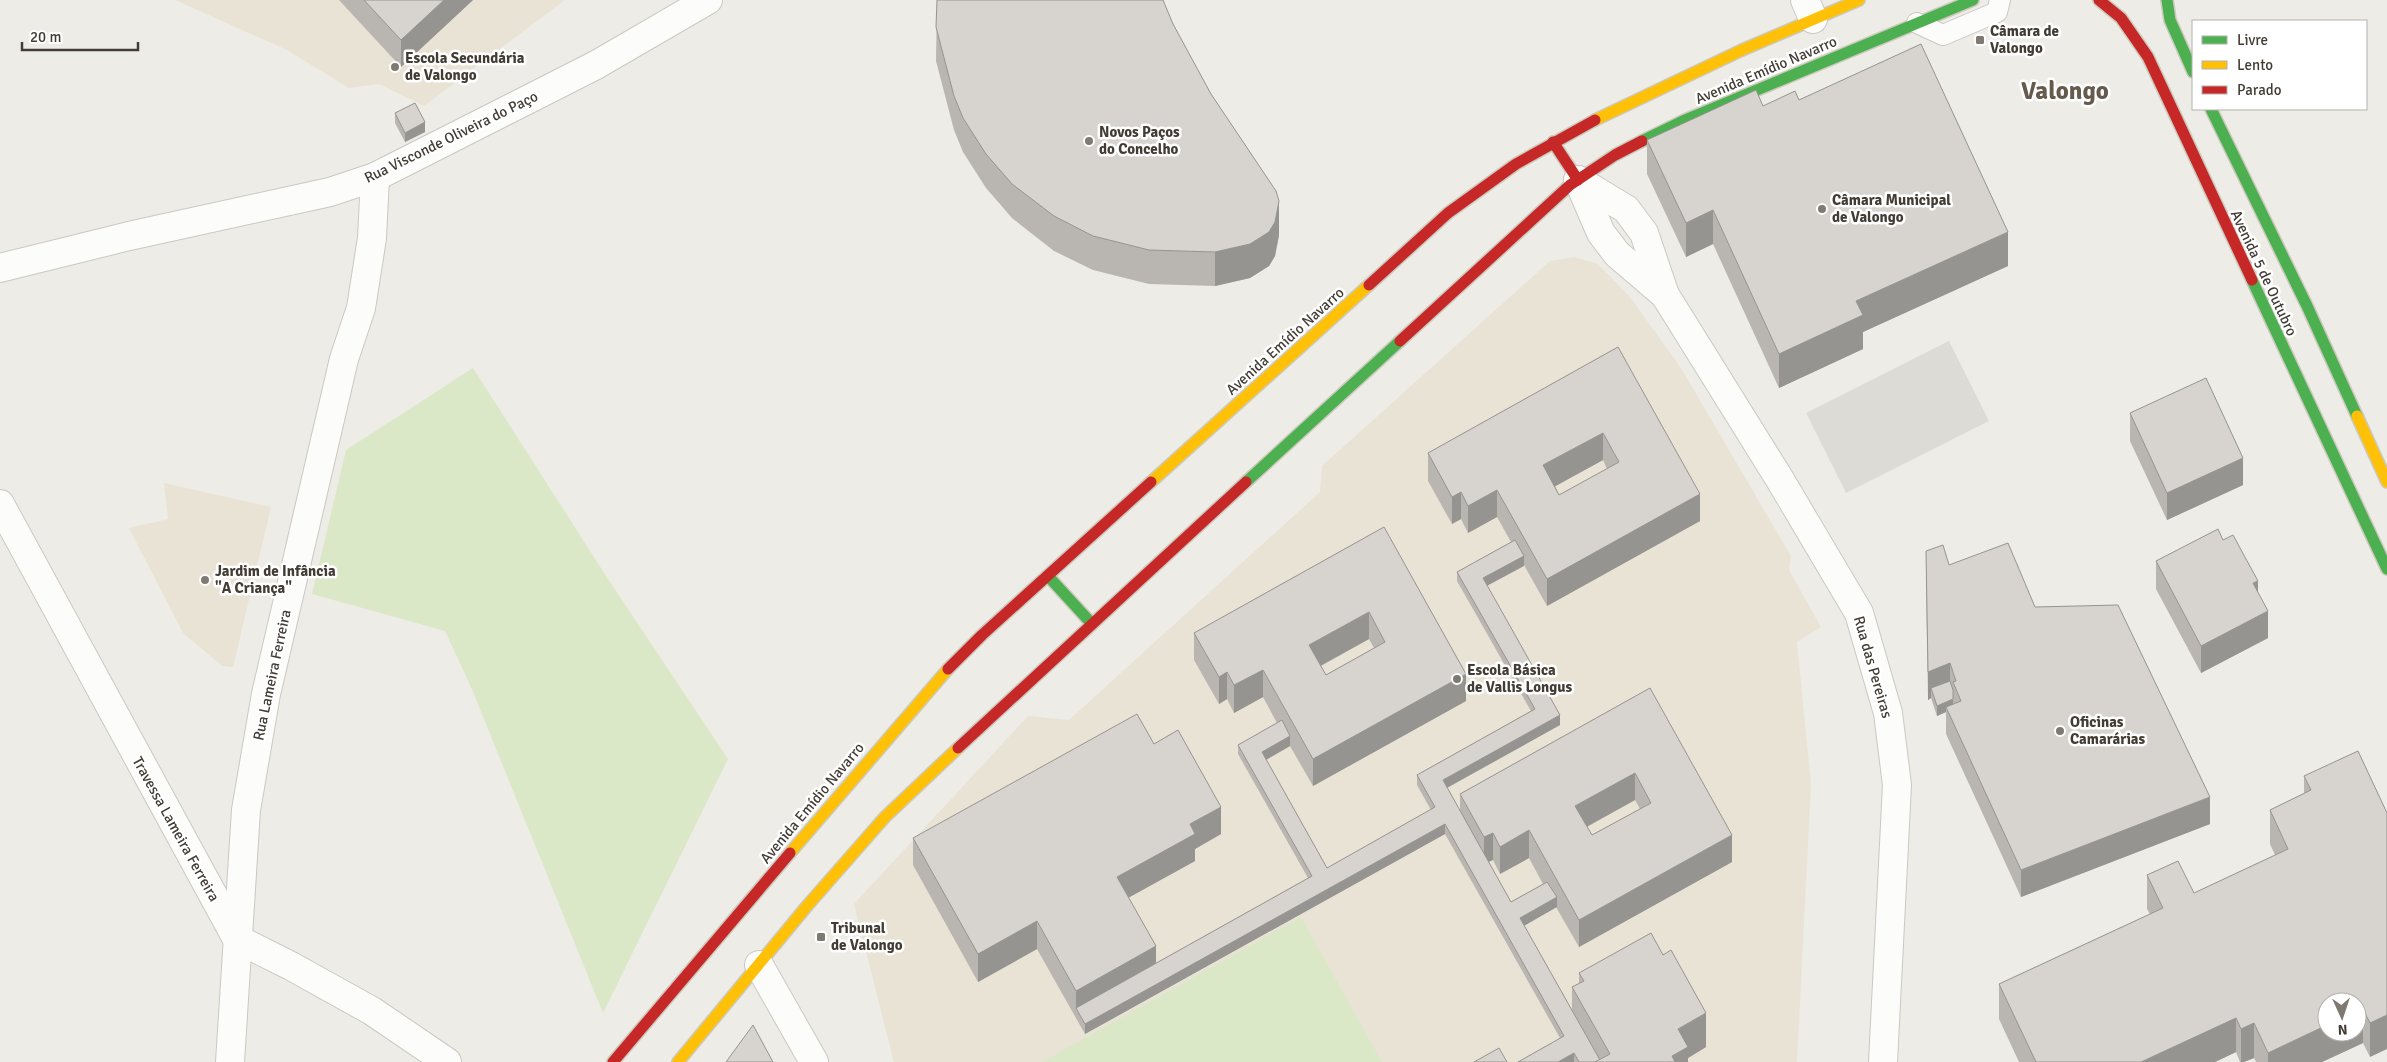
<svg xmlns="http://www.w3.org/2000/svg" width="2387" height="1062" font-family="Signika,sans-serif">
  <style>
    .education { fill: #e9e3d5 }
    .green { fill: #dbe8c7 }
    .parking { fill: #dddbd6 }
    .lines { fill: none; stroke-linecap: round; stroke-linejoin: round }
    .lane-casing { stroke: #cac8c2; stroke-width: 22 }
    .street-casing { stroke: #cac8c2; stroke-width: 30 }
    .fast-casing { stroke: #ccc9bd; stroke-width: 14 }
    .slow-casing { stroke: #ccc9bd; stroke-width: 14 }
    .jam-casing { stroke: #ccc9bd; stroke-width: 14 }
    .lane { stroke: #fcfcfb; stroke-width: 20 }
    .street { stroke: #fcfcfb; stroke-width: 28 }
    .fast { stroke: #4caf50; stroke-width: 11 }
    .slow { stroke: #ffc107; stroke-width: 11 }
    .jam { stroke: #c62828; stroke-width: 11 }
    .wall { fill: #b9b6b2; fill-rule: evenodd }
    .shaded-wall { fill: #969491 }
    .building { fill: #d7d4cf; stroke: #969491; fill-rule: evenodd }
    .poi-dot { fill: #7e7a72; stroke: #fff; stroke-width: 2 }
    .labels { text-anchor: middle; stroke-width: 5; stroke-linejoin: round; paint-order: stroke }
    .poi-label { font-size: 15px; font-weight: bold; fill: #423c34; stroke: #fff; text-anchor: start }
    .street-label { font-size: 15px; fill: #423c34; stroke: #fff }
    .town-label { font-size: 25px; font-weight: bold; fill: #655a4b; stroke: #fff }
  </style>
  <rect width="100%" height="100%" fill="#eeece6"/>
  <g class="education">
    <path d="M 175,0 L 565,0 L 424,106 L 379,84 L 349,88 L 287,50 Z"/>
    <path d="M 1574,257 L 1598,264 L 1630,297 L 1681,368 L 1791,556 L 1789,570 L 1821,627 L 1797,642 L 1811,784 L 1797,1062 L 894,1062 L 854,904 L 1028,716 L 1069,720 L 1320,492 L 1322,466 L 1550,261 Z"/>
    <path d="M 164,483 L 271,507 L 233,667 L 222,666 L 183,633 L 129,528 L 168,519 Z"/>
  </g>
  <g class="green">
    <path d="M 473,368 L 608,579 L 728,759 L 603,1013 L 471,687 L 445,631 L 312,594 L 346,450 Z"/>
    <path d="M 1301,917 L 1382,1062 L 1042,1062 Z"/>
  </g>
  <path class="parking" d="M 1949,341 L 1989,421 L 1846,493 L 1806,413 Z"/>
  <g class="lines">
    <defs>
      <path id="lane" d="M 1917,23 L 1943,35 L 1997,12 L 2000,0"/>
      <g id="street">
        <path d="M 1805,0 L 1813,19"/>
        <path d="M 1578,180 L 1626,209 L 1644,233 L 1665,295 L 1779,478 L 1859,613 L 1888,713 L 1897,785 L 1883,1062"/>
        <path d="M 1578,180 L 1601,233 L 1617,254 L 1665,295"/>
        <path d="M 0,268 L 129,236 L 330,192 L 375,177 L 596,65 L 708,0"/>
        <path d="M 0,504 L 237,939 L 291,966 L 372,1011 L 447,1062"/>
        <path d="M 759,965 L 814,1062"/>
        <path d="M 230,1062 L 246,810 L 266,694 L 344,359 L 361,308 L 372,238 L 375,177"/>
      </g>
      <g id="fast">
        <path d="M 2167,0 L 2170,20 L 2193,72"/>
        <path d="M 2211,109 L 2307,306 L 2357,416"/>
        <path d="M 1642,141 L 1685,120 L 1973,0"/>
        <path d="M 2252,280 L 2387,569"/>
        <path d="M 1246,482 L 1400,341"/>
        <path d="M 1048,576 L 1092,624"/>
      </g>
      <g id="slow">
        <path d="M 1595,120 L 1742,50 L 1859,0"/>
        <path d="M 2357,416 L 2387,482"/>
        <path d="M 1151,482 L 1369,285"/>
        <path d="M 790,853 L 948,669"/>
        <path d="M 678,1062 L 807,906 L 885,817 L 958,748"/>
      </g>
      <g id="jam">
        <path d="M 2099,0 L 2121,18 L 2148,57 L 2252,280"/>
        <path d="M 1553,142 L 1578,180"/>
        <path d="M 1369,285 L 1448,213 L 1516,164 L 1595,120"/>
        <path d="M 1400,341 L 1570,185 L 1615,155 L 1642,141"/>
        <path d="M 948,669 L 982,635 L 1151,482"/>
        <path d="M 958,748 L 1246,482"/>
        <path d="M 613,1062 L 790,853"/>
      </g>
    </defs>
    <use href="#lane" class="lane-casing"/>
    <use href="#street" class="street-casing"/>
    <use href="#fast" class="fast-casing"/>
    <use href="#slow" class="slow-casing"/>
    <use href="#jam" class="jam-casing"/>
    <use href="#lane" class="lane"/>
    <use href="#street" class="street"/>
    <use href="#fast" class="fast"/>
    <use href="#slow" class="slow"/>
    <use href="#jam" class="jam"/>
  </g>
  <g class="wall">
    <path d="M 339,0 L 473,0 L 401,67 Z"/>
    <path d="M 937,0 L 1173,24 L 1279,235 L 1275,256 L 1269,266 L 1250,278 L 1215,286 L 1149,284 L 1093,270 L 1054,251 L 1012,218 L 986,188 L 963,152 L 954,130 L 936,61 Z"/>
    <path d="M 1799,100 L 2008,266 L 1863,332 L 1863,349 L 1779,388 L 1713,244 L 1686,257 L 1647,174 L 1647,140 L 1763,106 Z"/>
    <path d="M 395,113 L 425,132 L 405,142 L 395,123 Z"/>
    <path d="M 1618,347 L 1700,521 L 1547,606 L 1524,565 L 1487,585 L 1560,725 L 1447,788 L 1460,811 L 1460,794 L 1650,688 L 1732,862 L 1579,947 L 1556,907 L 1524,926 L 1572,1011 L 1572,987 L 1579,983 L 1579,973 L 1706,1047 L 1688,1058 L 1688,1062 L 1518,1062 L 1560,1038 L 1445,834 L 1085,1034 L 1037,949 L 978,982 L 913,865 L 913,838 L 1154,744 L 1221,834 L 1195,849 L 1195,861 L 1128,898 L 1156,963 L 1308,878 L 1238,754 L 1238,745 L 1277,723 L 1263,697 L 1234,713 L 1227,699 L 1219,704 L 1194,660 L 1194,633 L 1384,527 L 1466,701 L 1313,786 L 1290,746 L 1266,760 L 1327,868 L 1431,810 L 1417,785 L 1417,775 L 1531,711 L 1457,581 L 1457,572 L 1511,542 L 1497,517 L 1468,533 L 1461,519 L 1452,524 L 1428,481 L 1428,453 ZM 1603,460 L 1607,469 L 1559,495 L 1555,486 ZM 1369,639 L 1374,648 L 1326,675 L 1321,666 ZM 1635,800 L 1640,809 L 1592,835 L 1587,827 ZM 1529,858 L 1543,884 L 1511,902 L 1488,862 L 1493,860 L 1500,874 Z"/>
    <path d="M 2130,413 L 2243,485 L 2167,520 L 2130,441 Z"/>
    <path d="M 2223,540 L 2258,591 L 2268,638 L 2201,673 L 2156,589 L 2156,561 Z"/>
    <path d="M 1949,565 L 2035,607 L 2210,824 L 2021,897 L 1946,734 L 1946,712 L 1937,716 L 1931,698 L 1928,700 L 1926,579 Z"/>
    <path d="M 2304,776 L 2387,813 L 2370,1057 L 2363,1043 L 2322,1062 L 2256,1062 L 2254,1058 L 2244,1062 L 2240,1062 L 2236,1052 L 2215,1062 L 2019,1062 L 1999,1019 L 1999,984 L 2150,914 L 2147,909 L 2147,875 L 2194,893 L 2275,855 L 2270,844 L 2270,810 L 2304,793 Z"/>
  </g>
  <g class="shaded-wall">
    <path d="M 444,0 L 473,0 L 401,67 L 401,40 Z"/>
    <path d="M 425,122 L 425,132 L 405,142 L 405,133 Z"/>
    <path d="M 1279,201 L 1279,235 L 1275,256 L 1269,266 L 1250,278 L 1215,286 L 1215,252 Z"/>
    <path d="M 1713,210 L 1713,244 L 1686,257 L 1686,223 Z"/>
    <path d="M 2008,232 L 2008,266 L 1863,332 L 1863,349 L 1779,388 L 1779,354 L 1856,301 Z"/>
    <path d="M 1603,433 L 1603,460 L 1543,493 L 1543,465 Z"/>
    <path d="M 2243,458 L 2243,485 L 2167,520 L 2167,493 Z"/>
    <path d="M 1497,490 L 1497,517 L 1468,533 L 1468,506 Z"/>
    <path d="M 1461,492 L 1461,519 L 1452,524 L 1452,497 Z"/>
    <path d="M 1700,494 L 1700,521 L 1547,606 L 1547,579 Z"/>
    <path d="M 1524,556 L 1524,566 L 1483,588 L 1483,578 Z"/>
    <path d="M 2258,581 L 2258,608 L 2253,583 Z"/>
    <path d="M 2268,611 L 2268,638 L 2201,673 L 2201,646 Z"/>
    <path d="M 1369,612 L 1369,639 L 1309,672 L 1309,645 Z"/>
    <path d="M 1950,663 L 1950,691 L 1931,688 L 1931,698 L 1928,700 L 1928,672 Z"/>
    <path d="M 1263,670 L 1263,697 L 1234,713 L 1234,685 Z"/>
    <path d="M 1227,672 L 1227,699 L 1219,704 L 1219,677 Z"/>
    <path d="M 1466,674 L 1466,701 L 1313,786 L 1313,759 Z"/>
    <path d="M 1953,699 L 1953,709 L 1946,707 L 1946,712 L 1937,716 L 1937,706 Z"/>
    <path d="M 1560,715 L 1560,725 L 1443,790 L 1443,780 Z"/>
    <path d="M 1290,736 L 1290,746 L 1262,762 L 1262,752 Z"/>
    <path d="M 1635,773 L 1635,800 L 1575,833 L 1575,806 Z"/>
    <path d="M 2210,797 L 2210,824 L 2021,897 L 2021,870 Z"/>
    <path d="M 1221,807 L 1221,834 L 1195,849 L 1195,861 L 1117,904 L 1117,877 L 1190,824 Z"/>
    <path d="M 1445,824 L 1445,834 L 1085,1034 L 1085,1024 Z"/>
    <path d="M 1529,830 L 1529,858 L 1500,874 L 1500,847 Z"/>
    <path d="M 1493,833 L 1493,860 L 1484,864 L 1484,837 Z"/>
    <path d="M 1732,835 L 1732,862 L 1579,947 L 1579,920 Z"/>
    <path d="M 1557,897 L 1557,907 L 1520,928 L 1520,918 Z"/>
    <path d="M 1037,921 L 1037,949 L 978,982 L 978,954 Z"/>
    <path d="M 1156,946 L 1156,974 L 1076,1008 L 1076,1018 L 1076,991 Z"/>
    <path d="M 2363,1009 L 2363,1043 L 2322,1062 L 2268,1062 L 2268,1053 L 2327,1025 L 2327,1032 L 2357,1032 L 2357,1011 Z"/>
    <path d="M 1706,1013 L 1706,1047 L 1688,1058 L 1688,1062 L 1672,1062 L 1672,1056 L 1678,1029 Z"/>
    <path d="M 2387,1015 L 2387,1049 L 2370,1057 L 2370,1023 Z"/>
    <path d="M 2236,1018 L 2236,1052 L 2215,1062 L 2141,1062 Z"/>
    <path d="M 2254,1023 L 2254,1058 L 2244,1062 L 2241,1062 L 2241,1029 Z"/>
    <path d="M 1574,1053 L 1574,1062 L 1558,1062 Z"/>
  </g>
  <g class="building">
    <path d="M 364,0 L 444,0 L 401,40 Z"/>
    <path d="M 937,0 L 1163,0 L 1173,24 L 1211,94 L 1276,191 L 1279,201 L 1275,222 L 1269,232 L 1250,244 L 1215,252 L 1149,250 L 1093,236 L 1054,216 L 1012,184 L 986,154 L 963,118 L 954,96 L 936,27 Z"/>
    <path d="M 1921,44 L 2008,232 L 1856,301 L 1863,315 L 1779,354 L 1713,210 L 1686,223 L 1647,140 L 1756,90 L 1763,106 L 1795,91 L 1799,100 Z"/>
    <path d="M 415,103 L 425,122 L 405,133 L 395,113 Z"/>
    <path d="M 1618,347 L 1700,494 L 1547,579 L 1497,490 L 1468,506 L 1461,492 L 1452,497 L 1428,453 ZM 1603,433 L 1619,462 L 1559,495 L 1543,465 Z"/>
    <path d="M 2206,378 L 2243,458 L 2167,493 L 2130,413 Z"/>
    <path d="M 1384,527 L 1466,674 L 1313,759 L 1263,670 L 1234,685 L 1227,672 L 1219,677 L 1194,633 ZM 1369,612 L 1385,642 L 1326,675 L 1309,645 Z"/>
    <path d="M 2218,529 L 2223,540 L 2233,535 L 2258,581 L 2253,583 L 2268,611 L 2201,646 L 2156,561 Z"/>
    <path d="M 1515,540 L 1524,556 L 1483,578 L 1560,715 L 1443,780 L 1511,902 L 1547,882 L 1557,897 L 1520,918 L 1600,1060 L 1595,1062 L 1579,1062 L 1574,1053 L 1558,1062 L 1518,1062 L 1564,1036 L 1445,824 L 1085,1024 L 1076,1008 L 1312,876 L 1238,745 L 1282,720 L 1290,736 L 1262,752 L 1327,868 L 1435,807 L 1417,775 L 1535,709 L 1457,572 Z"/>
    <path d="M 2008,543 L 2035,607 L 2118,605 L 2210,797 L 2021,870 L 1946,707 L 1961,701 L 1953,682 L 1956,681 L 1950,663 L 1928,672 L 1926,551 L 1943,545 L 1949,565 Z"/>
    <path d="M 1950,681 L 1953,690 L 1953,699 L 1937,706 L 1931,688 Z"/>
    <path d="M 1650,688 L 1732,835 L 1579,920 L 1529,830 L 1500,847 L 1493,833 L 1484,837 L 1460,794 ZM 1635,773 L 1651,803 L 1592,835 L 1575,806 Z"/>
    <path d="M 1137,714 L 1154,744 L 1178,730 L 1221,807 L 1190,824 L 1195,834 L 1117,877 L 1156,946 L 1076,991 L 1037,921 L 978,954 L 913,838 Z"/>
    <path d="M 2358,751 L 2387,813 L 2387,1015 L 2370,1023 L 2363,1009 L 2357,1011 L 2357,1002 L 2327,1002 L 2327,1025 L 2268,1053 L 2254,1023 L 2241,1029 L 2236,1018 L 2141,1062 L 2036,1062 L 1999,984 L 2163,908 L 2147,875 L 2178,861 L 2194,893 L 2288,849 L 2270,810 L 2311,790 L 2304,776 Z"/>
    <path d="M 1651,933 L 1663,955 L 1671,950 L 1706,1013 L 1678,1029 L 1688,1047 L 1672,1056 L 1675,1062 L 1595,1062 L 1610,1054 L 1572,987 L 1584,981 L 1579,973 Z"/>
    <path d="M 753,1025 L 773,1062 L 726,1062 Z"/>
    <path d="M 1499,1048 L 1507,1062 L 1474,1062 Z"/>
  </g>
  <g class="poi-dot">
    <rect x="1975" y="35" width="10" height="10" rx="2.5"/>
    <circle cx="395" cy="67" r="5"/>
    <circle cx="1089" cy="141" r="5"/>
    <circle cx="1822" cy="209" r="5"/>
    <circle cx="205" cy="580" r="5"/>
    <circle cx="1457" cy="679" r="5"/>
    <circle cx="2060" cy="731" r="5"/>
    <rect x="816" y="932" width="10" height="10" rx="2.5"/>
  </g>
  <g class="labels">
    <g class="poi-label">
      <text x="1990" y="36">Câmara de<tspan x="1990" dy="17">Valongo</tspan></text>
      <text x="405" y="63">Escola Secundária<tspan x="405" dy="17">de Valongo</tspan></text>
      <text x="1099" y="137">Novos Paços<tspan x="1099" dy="17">do Concelho</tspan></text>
      <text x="1832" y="205">Câmara Municipal<tspan x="1832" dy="17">de Valongo</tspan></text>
      <text x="215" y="576">Jardim de Infância<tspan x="215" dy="17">"A Criança"</tspan></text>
      <text x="1467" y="675">Escola Básica<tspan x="1467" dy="17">de Vallis Longus</tspan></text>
      <text x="2070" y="727">Oficinas<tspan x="2070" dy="17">Camarárias</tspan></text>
      <text x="831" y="933">Tribunal<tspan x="831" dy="17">de Valongo</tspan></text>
    </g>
    <g class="street-label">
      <text transform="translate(1766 70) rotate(-23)" y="5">Avenida Emídio Navarro</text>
      <text transform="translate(451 137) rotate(-26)" y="5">Rua Visconde Oliveira do Paço</text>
      <text transform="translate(2264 273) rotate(65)" y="5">Avenida 5 de Outubro</text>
      <text transform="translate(1285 341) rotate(-42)" y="5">Avenida Emídio Navarro</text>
      <text transform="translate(1873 667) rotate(74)" y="5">Rua das Pereiras</text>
      <text transform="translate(272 675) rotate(-78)" y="5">Rua Lameira Ferreira</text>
      <text transform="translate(812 803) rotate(-50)" y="5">Avenida Emídio Navarro</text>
      <text transform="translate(176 829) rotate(61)" y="5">Travessa Lameira Ferreira</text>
    </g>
    <g class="town-label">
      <text x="2065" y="99">Valongo</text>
    </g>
  </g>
  <rect x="2192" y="20" width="175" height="90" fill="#ffffff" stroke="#b3b1ae"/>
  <rect x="2202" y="36" width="25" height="8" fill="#4caf50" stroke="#b3b1ae"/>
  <text x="2237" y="45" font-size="15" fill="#423c34">Livre</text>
  <rect x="2202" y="61" width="25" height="8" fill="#ffc107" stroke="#b3b1ae"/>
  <text x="2237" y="70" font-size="15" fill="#423c34">Lento</text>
  <rect x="2202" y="86" width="25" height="8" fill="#c62828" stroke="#b3b1ae"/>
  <text x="2237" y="95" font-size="15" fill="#423c34">Parado</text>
  <g transform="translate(2342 1017) rotate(177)"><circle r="24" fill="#ffffff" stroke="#b3b1ae"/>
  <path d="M0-4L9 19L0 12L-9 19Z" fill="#7e7a72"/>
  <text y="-8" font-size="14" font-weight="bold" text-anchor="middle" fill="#423c34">N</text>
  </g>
  <path d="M22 42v8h116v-8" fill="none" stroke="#423c34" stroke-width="2.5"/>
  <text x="30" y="42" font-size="15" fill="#423c34" stroke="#ffffff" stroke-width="4" paint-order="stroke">20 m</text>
</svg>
